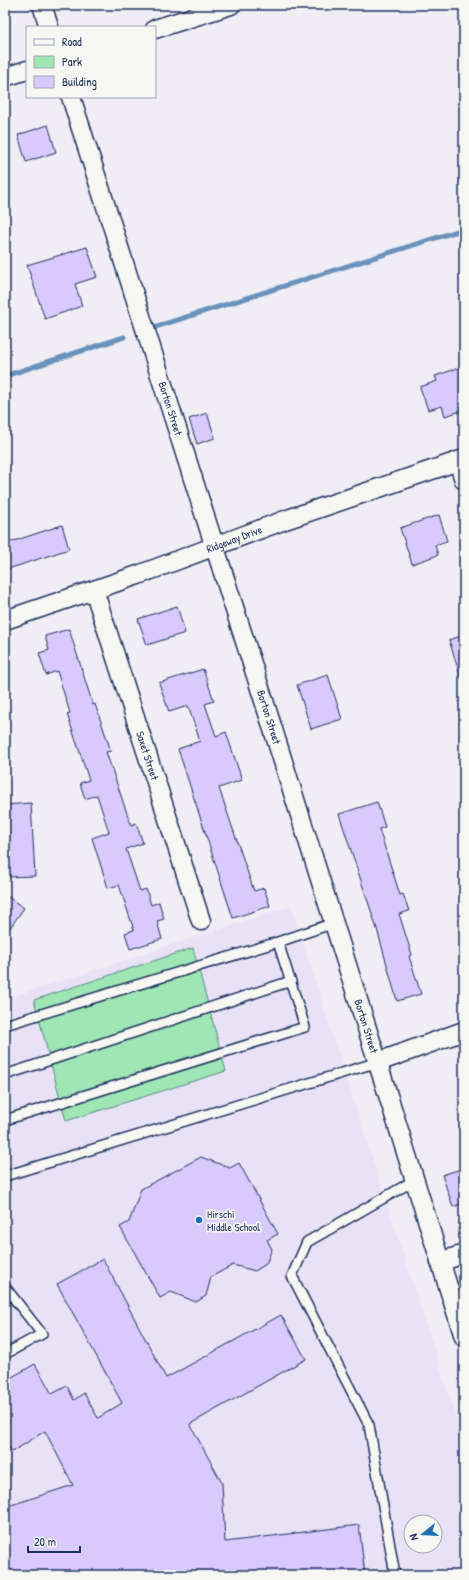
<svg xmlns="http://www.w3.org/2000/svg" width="469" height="1580" font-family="'Patrick Hand',sans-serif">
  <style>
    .built { fill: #e9e2f6; fill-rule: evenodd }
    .green { fill: #9ee6b4; stroke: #5c8a89 }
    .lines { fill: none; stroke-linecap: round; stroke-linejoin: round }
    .stream { stroke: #6892bc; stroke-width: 5 }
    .building { fill: #d9cafc; stroke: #1b2f5e }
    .lane-casing { stroke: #1b2f5e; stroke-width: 12 }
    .street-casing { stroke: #1b2f5e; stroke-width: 21 }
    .lane { stroke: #f6f6f2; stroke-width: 9 }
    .street { stroke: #f6f6f2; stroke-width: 18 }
    .poi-dot { fill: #1f6fb2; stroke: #f6f6f2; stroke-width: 1.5 }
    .labels { text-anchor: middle; stroke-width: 3.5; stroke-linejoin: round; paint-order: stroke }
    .street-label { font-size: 11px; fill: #1b2f5e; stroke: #f6f6f2 }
    .poi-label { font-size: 11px; fill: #1b2f5e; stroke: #f6f6f2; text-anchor: start }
  </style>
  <rect width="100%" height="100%" fill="#f0edf4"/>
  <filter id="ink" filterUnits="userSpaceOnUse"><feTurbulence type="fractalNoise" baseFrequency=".025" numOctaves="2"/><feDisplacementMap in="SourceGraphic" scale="8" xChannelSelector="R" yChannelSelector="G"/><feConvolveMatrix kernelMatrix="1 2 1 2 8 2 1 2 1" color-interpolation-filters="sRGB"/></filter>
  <g filter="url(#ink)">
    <path class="built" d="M 291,906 L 464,1442 L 464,1575 L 5,1575 L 5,999 ZM 411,1522 L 435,1522 L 435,1546 L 411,1546 Z"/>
    <path class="green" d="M 193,948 L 226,1071 L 66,1121 L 34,1000 Z"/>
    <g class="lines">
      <g class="stream">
        <path d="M 155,327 L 464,229"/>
        <path d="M 5,376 L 124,337"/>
      </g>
    </g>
    <g class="building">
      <path d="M 48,125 L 56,152 L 26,162 L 18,135 Z"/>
      <path d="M 87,247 L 97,277 L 75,284 L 82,306 L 45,319 L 27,265 Z"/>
      <path d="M 461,367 L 464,376 L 464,410 L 445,416 L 442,406 L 428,410 L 420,387 L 437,381 L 435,376 Z"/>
      <path d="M 207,413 L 215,438 L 197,444 L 189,419 Z"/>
      <path d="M 439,515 L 447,541 L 435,545 L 438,555 L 412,564 L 400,528 Z"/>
      <path d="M 62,525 L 69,549 L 5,570 L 5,544 Z"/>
      <path d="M 177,606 L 185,633 L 147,645 L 138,619 Z"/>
      <path d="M 69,629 L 93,705 L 95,704 L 111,751 L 106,752 L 131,825 L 136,823 L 143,843 L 126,849 L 140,891 L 146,889 L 151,905 L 159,902 L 164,919 L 157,921 L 162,939 L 130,949 L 125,933 L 134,930 L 119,885 L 108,888 L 92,838 L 109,832 L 97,795 L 85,799 L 80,783 L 89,780 L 67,714 L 70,713 L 57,671 L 46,675 L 39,653 L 49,650 L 45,636 Z"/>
      <path d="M 464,635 L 464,678 L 461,678 L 449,640 Z"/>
      <path d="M 203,669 L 214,701 L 205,704 L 216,736 L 226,732 L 242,780 L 219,788 L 254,891 L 264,888 L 270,906 L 233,918 L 178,749 L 200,741 L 188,706 L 169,712 L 159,683 Z"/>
      <path d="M 328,675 L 342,719 L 311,729 L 297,685 Z"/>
      <path d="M 377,802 L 385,827 L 379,829 L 400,895 L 403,894 L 409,911 L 399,914 L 412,955 L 409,956 L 421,994 L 397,1001 L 377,929 L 339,814 Z"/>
      <path d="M 31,803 L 35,876 L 9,877 L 5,805 Z"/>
      <path d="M 5,895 L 24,908 L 5,935 Z"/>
      <path d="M 201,1157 L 230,1168 L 239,1163 L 278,1234 L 267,1240 L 272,1249 L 266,1264 L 255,1271 L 233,1265 L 211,1277 L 206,1296 L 196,1302 L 171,1292 L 160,1298 L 120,1227 L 129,1222 L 141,1189 Z"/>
      <path d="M 464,1168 L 464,1203 L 453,1207 L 442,1175 Z"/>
      <path d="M 103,1259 L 166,1378 L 281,1315 L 306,1359 L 190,1424 L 222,1483 L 225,1542 L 359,1525 L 365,1575 L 5,1575 L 5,1507 L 73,1485 L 45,1431 L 12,1452 L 5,1440 L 5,1381 L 35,1364 L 52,1394 L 67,1386 L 74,1400 L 84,1393 L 98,1418 L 122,1403 L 57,1284 Z"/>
    </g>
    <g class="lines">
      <defs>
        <g id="lane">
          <path d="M 5,1025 L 278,942"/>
          <path d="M 5,1075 L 291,981"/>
          <path d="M 5,1120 L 305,1027 L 278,942 L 334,923"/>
          <path d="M 5,1176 L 378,1062"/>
          <path d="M 5,1287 L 42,1334 L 5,1354"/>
          <path d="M 395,1575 L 369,1425 L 292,1276 L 307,1242 L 415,1180"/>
        </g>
        <g id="street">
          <path d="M 42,5 L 49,27"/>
          <path d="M 155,29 L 231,5"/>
          <path d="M 5,77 L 27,70"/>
          <path id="s1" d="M 71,97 L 265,704 L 464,1337"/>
          <path d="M 458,461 L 464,480"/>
          <path id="s2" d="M 94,590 L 201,921"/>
          <path id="s3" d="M 5,620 L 138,575 L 285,520 L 464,459"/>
          <path d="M 378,1062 L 464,1031"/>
          <path d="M 440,1262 L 464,1254"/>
        </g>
      </defs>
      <use href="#lane" class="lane-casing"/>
      <use href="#street" class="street-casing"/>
      <use href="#lane" class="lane"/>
      <use href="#street" class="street"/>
    </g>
  </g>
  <circle class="poi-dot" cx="199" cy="1220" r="4"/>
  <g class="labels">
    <g class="street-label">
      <text dy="4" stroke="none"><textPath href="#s1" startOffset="327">Borton Street</textPath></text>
      <text dy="4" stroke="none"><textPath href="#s3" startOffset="243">Ridgeway Drive</textPath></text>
      <text dy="4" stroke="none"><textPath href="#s1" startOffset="651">Borton Street</textPath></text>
      <text dy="4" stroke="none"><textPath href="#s2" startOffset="174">Saxet Street</textPath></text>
      <text dy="4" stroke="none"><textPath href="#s1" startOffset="975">Borton Street</textPath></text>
    </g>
    <g class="poi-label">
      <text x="207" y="1218">Hirschi<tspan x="207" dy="13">Middle School</tspan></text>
    </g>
  </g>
  <rect width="469" height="1580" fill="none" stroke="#f6f6f2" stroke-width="20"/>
  <rect x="10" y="10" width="449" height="1560" fill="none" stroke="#1b2f5e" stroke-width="1.5" filter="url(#ink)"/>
  <rect x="26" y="26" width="130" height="72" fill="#f6f6f2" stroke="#9ea6b7"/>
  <rect x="34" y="39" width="20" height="6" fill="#f6f6f2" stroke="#9ea6b7"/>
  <text x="62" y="46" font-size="12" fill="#1b2f5e">Road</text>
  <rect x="34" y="56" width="20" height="12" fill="#9ee6b4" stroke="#9ea6b7"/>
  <text x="62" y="66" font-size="12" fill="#1b2f5e">Park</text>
  <rect x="34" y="76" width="20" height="12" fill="#d9cafc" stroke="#9ea6b7"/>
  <text x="62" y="86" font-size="12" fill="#1b2f5e">Building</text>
  <g transform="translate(423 1534) rotate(252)"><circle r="19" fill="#f6f6f2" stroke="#9ea6b7"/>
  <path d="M0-3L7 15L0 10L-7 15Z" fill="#1f6fb2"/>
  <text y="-6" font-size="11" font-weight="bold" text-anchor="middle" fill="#1b2f5e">N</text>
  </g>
  <path d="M28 1546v6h52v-6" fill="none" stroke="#1b2f5e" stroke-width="2"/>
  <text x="34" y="1546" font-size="12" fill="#1b2f5e" stroke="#f6f6f2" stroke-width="3" paint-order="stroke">20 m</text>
</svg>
